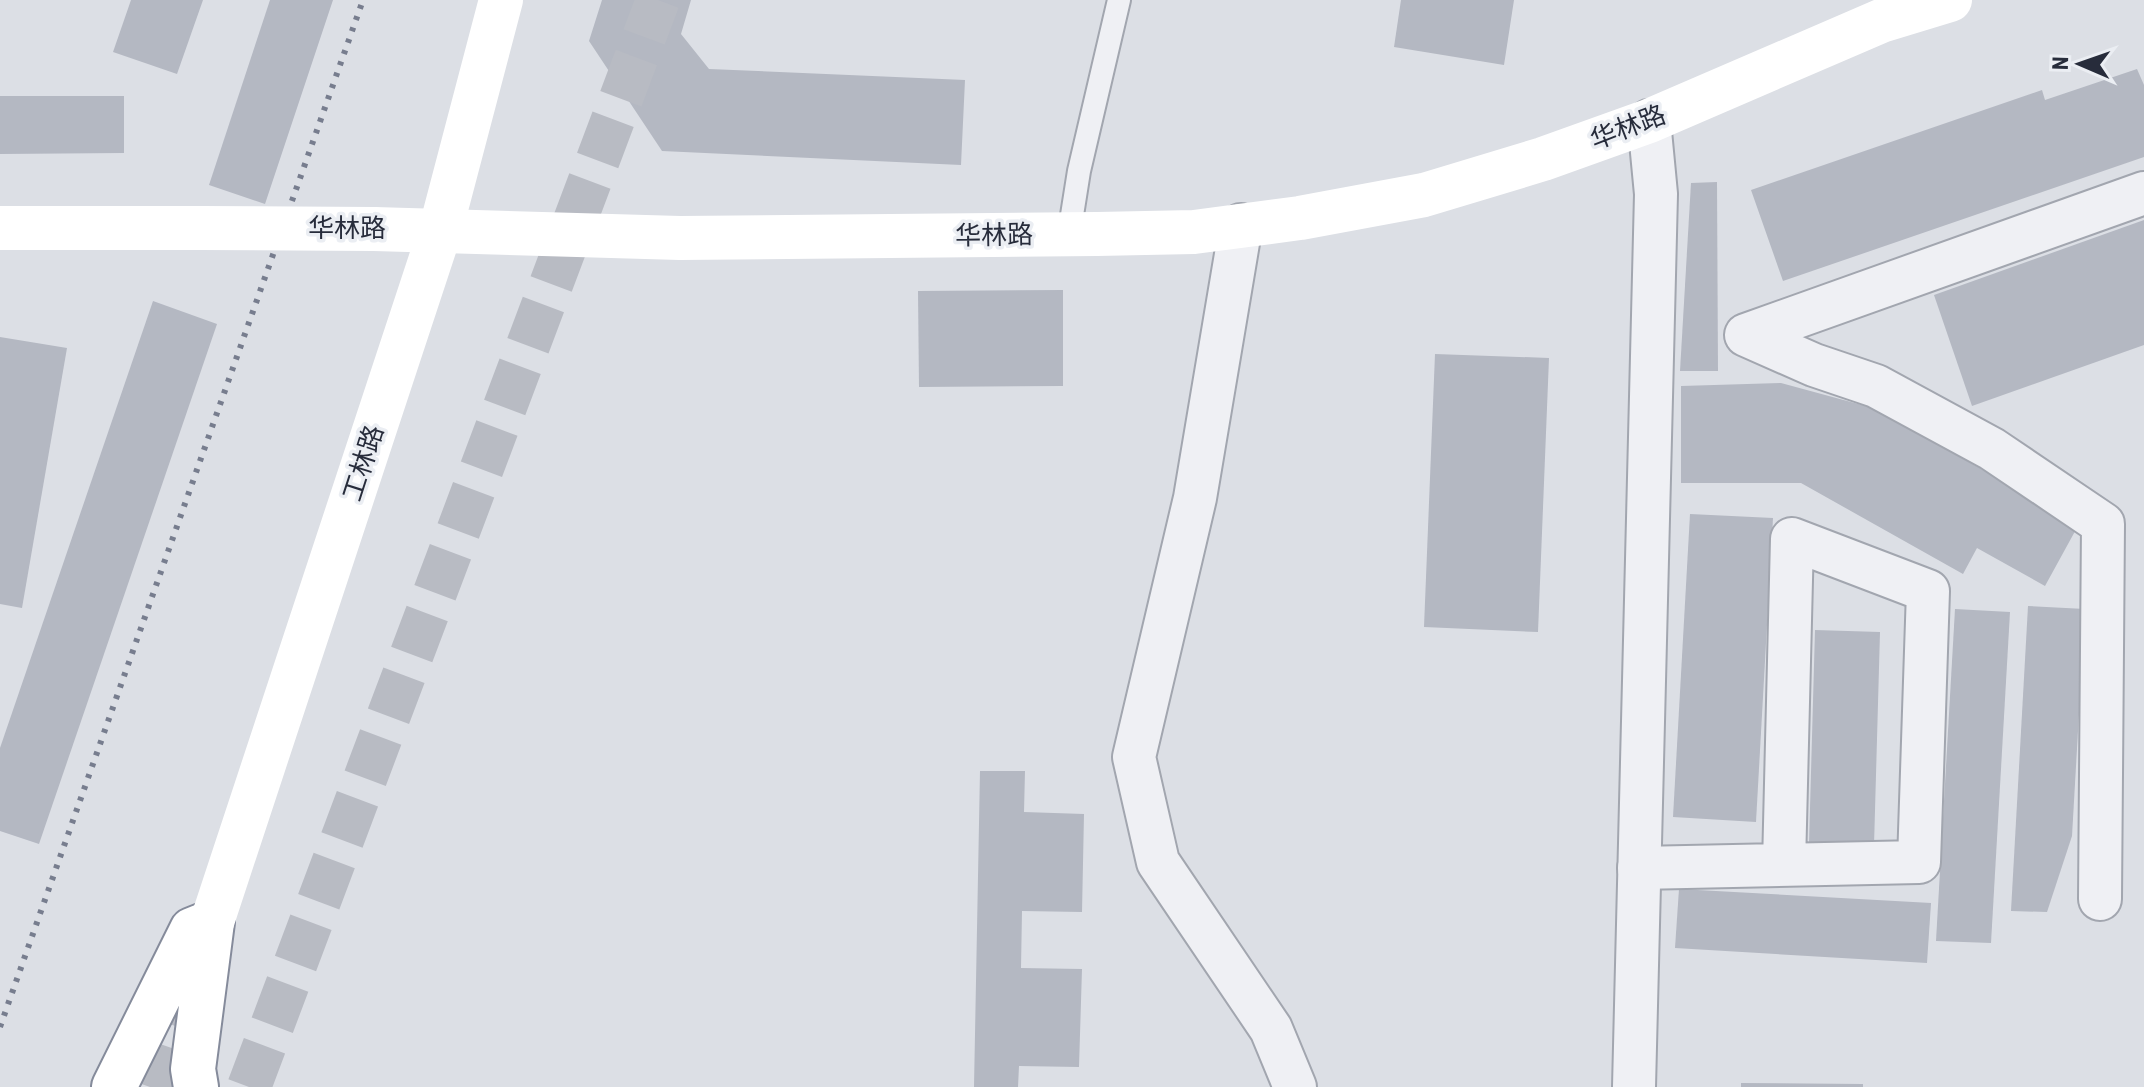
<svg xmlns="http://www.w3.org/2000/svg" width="2144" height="1087" font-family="'Roboto Condensed','Noto Sans SC',sans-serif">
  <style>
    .building { fill: #b4b8c2 }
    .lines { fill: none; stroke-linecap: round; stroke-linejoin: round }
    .highway-tunnel { stroke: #b8bbc3; stroke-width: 44; stroke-dasharray: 44 22; stroke-linecap: butt }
    .lane-casing { stroke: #a2a6af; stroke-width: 26 }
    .street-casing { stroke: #a2a6af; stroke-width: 46 }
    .highway-casing { stroke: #858b9b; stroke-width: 48 }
    .lane { stroke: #eff0f4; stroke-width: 22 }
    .street { stroke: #eff0f4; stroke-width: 42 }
    .secondary { stroke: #fff; stroke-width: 44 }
    .highway { stroke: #fff; stroke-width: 44 }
    .rail { stroke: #777d8e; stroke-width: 6; stroke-dasharray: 4 8; stroke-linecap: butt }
    .secondary-bridge { stroke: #fff; stroke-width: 44 }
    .labels { text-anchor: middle; stroke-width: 7; stroke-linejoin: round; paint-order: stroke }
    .street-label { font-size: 26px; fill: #272c3b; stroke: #ebeef3 }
  </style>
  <rect width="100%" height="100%" fill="#dcdfe5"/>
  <g class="building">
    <path d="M 131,0 L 203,0 L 177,74 L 113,52 Z"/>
    <path d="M 270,0 L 333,0 L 265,204 L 209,185 Z"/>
    <path d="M 602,0 L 691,0 L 681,34 L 709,69 L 965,80 L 961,165 L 662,151 L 589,41 Z"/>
    <path d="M 1401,0 L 1514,0 L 1504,65 L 1394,47 Z"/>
    <path d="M 2137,69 L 2144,85 L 2144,157 L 1783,281 L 1751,190 L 2042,90 L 2045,100 Z"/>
    <path d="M 0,96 L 124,96 L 124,153 L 0,154 Z"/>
    <path d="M 1717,182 L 1718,371 L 1680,371 L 1691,183 Z"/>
    <path d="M 2144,220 L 2144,345 L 1972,406 L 1934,295 Z"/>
    <path d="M 1063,290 L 1063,386 L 919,387 L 918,291 Z"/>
    <path d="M 153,301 L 217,324 L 39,844 L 0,831 L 0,748 Z"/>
    <path d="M 0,337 L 67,348 L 22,608 L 0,604 Z"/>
    <path d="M 1435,354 L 1549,358 L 1538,632 L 1424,627 Z"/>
    <path d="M 1781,383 L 1873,408 L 2079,524 L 2045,586 L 1977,548 L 1963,574 L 1801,483 L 1681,483 L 1681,386 Z"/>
    <path d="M 1690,514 L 1773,518 L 1756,822 L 1673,817 Z"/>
    <path d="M 2028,606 L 2085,609 L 2072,836 L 2047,912 L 2011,911 Z"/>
    <path d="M 1955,609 L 2010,612 L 1991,943 L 1936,941 Z"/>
    <path d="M 1815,630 L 1880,632 L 1874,846 L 1809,844 Z"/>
    <path d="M 980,771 L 1025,771 L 1024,812 L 1084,814 L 1082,912 L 1022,911 L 1021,968 L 1082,969 L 1079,1067 L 1019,1066 L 1018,1087 L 974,1087 Z"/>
    <path d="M 1679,889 L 1931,903 L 1927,963 L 1675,948 Z"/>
    <path d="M 1741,1083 L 1863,1084 L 1863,1087 L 1741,1087 Z"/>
  </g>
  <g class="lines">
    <g class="highway-tunnel">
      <path d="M 150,1087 L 197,952"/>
      <path d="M 249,1087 L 658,0"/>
    </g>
    <defs>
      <path id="lane" d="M 1069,234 L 1079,171 L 1119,0"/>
      <g id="street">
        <path d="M 1241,225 L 1195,498 L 1134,757 L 1158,862 L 1271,1029 L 1295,1087"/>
        <path d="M 1639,868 L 1919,862 L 1928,591 L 1792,539 L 1784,865"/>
        <path d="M 2100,899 L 2103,524 L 1992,449 L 1876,386 L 1814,365 L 1746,335 L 2144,193"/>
        <path d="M 1634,1087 L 1656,194 L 1649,121"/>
      </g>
      <path id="highway" d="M 114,1087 L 192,930 L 212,922 L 193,1069 L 196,1087"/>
    </defs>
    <use href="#lane" class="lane-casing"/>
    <use href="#street" class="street-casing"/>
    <use href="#highway" class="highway-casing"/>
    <use href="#lane" class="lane"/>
    <use href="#street" class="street"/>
    <g class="secondary">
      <path d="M 0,228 L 201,228"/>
      <path d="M 374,229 L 680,238 L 1097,234 L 1194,232 L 1300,218 L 1424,195 L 1543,159 L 1649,121 L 1881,21 L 1950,0"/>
      <path d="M 212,922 L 441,228 L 501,0"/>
    </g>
    <use href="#highway" class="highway"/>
    <path class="rail" d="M 0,1027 L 363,0"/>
    <path class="secondary-bridge" d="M 201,228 L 374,229"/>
  </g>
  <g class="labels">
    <g class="street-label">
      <text transform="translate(1628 127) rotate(-21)" y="9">华林路</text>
      <text x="347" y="237">华林路</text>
      <text transform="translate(994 235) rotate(-1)" y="9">华林路</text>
      <text transform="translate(363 463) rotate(-72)" y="9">工林路</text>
    </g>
  </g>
  <g transform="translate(2080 64) rotate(272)" stroke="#ebeef3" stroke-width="6" paint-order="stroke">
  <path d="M0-6L14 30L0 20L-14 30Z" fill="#272c3b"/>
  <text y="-12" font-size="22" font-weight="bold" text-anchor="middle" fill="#272c3b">N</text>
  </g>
</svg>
